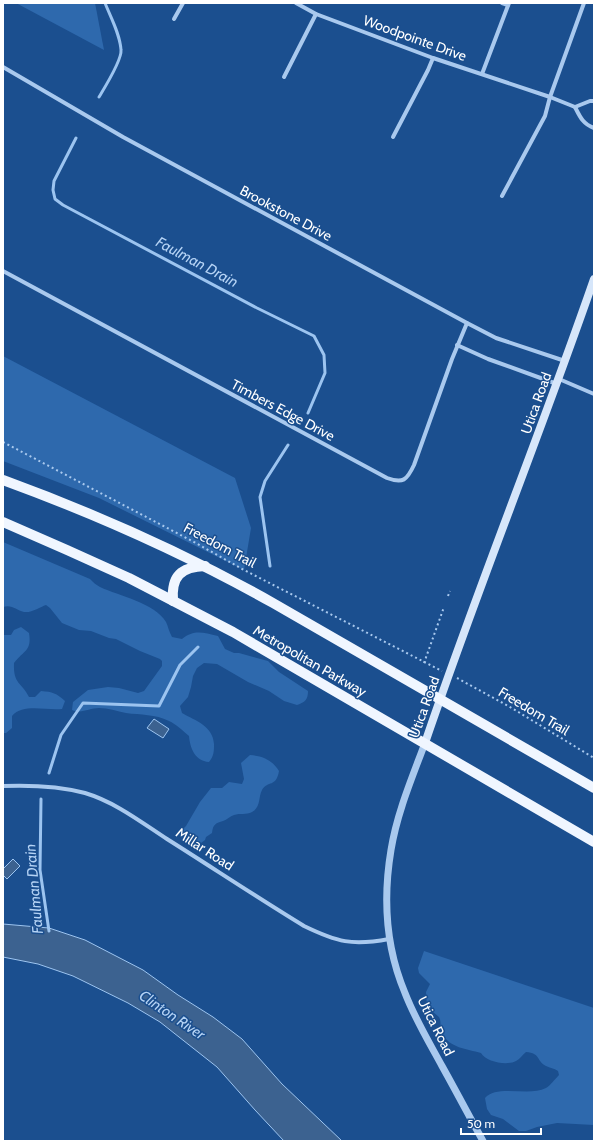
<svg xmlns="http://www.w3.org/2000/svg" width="597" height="1144" font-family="Cabin,sans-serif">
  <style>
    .green { fill: #2e69ad }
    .water { fill: #3c6290; stroke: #9cc4f0 }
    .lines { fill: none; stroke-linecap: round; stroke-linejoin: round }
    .stream { stroke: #9cc4f0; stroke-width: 3 }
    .path { stroke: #a9c9ee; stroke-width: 2; stroke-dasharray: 2 3; stroke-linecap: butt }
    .minor { stroke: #a9c9ee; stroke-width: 4 }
    .tertiary { stroke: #a9c9ee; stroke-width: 7 }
    .secondary { stroke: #d6e6fa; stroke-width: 8 }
    .primary { stroke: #f0f6ff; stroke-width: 10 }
    .labels { text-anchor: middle; stroke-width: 3; stroke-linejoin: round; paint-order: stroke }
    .street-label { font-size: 14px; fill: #fff; stroke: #1b4f8f }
    .water-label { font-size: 15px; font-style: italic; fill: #b5d3f5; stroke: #1b4f8f }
  </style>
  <rect width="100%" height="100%" fill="#1b4f8f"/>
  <g class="green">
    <path d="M 16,3 L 95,3 L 104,50 Z"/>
    <path d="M 3,356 L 235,478 L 251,528 L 244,570 L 99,498 L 3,461 Z"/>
    <path d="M 3,542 L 90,579 C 93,582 96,585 100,587 C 119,596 155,603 166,622 C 168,626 169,632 172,637 L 182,639 C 195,629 203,633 218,636 L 225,649 L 234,653 L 239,653 L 268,661 L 279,672 L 308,691 C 308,700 305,702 297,705 L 284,701 L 269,691 L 248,682 L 217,664 L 204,663 L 197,668 L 193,676 L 191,687 L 188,697 L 180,706 L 182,713 C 196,721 213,726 214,744 C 214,751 214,756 209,762 C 195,761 190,748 189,736 C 183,731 176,724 169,721 C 155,714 141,715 126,713 C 117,711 108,708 99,708 C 89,708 82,714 72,710 L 73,702 L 88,690 L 108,687 L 119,688 L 138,693 L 144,691 L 162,666 L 162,661 L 160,659 L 140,651 L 116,639 L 109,638 L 91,631 L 79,630 L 62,623 L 50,608 L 46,605 C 40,607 32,613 24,612 C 16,610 12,604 3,607 Z"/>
    <path d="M 21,627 L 29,633 C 32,651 24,650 14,663 C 13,685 22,682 29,697 L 35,697 L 41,691 C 53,692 56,693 65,701 L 62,709 C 47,711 23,703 12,716 L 12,728 L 6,733 L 3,733 L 3,635 L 11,635 L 14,630 Z"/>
    <path d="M 250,755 C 263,756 272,760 279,771 C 276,788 268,780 262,790 C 258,798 261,807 252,812 C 246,815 240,813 234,815 C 230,816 227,820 223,821 C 216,823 213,824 212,833 L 206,837 L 205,840 L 201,843 L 193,840 L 188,842 L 183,840 L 181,837 L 183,829 L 186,826 L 200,802 L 211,788 L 222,788 L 229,782 L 242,784 L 244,779 L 241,763 Z"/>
    <path d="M 424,951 L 594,1008 L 594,1125 L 557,1123 L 537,1127 L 526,1131 L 519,1131 L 503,1119 L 491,1115 L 487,1109 L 485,1098 C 497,1084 529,1097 546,1088 C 550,1086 555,1079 559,1075 L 558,1071 C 554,1068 550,1068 546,1066 C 536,1061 541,1053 526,1052 C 522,1055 520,1059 516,1061 C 507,1066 486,1062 481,1053 C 467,1049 449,1048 442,1033 C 439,1027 442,1022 439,1017 L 427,1007 L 426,992 L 430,984 L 419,973 L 418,968 Z"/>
  </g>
  <g class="water">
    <path d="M 154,719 L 169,729 L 163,738 L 147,728 Z"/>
    <path d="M 13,859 L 20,866 L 7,879 L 3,875 L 3,869 Z"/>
    <path d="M 3,924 L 49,928 L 85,940 L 143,970 L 178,995 L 213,1017 L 242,1039 L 282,1084 L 342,1141 L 284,1141 L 255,1110 L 217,1067 L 160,1022 L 128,1003 L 73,976 L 38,964 L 3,957 Z"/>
  </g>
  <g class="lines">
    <g class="stream">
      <path d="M 99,97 C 105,87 122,60 121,50 C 120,34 111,18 105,3"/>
      <path d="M 76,138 L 54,181 L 53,190 L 55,199 L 63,205 L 257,308 L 314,336 L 324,355 L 325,373 L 308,413"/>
      <path d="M 270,566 L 260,497 L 265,481 L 288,445"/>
      <path d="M 49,773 L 61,735 L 83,703 L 159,706 L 180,665 L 198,647"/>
      <path d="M 41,799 L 40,870 L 49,931"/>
    </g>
    <g class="path">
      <path d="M 3,442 L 194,542 L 244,570 L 442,671"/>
      <path d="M 448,596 L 450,591"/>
      <path d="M 424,663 L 444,607"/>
      <path d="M 457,678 L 510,707 L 594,758"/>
    </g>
    <g class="minor">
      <path d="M 296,3 L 316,14 L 433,58 L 550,97 L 575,107"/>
      <path d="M 502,3 L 508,5"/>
      <path d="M 174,19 L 183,3"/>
      <path d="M 3,67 L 123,137 L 467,323 L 496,338 L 565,361"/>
      <path d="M 482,74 L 509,3"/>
      <path d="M 284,77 L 316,14"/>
      <path d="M 594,101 L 590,101 L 575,107 C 580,117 583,124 594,128"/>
      <path d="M 393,137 L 428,70 L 433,58"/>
      <path d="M 502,196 L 545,116 L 550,97 L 584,3"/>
      <path d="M 3,271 L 387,478 C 403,484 407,480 414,465 L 452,359 L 467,323"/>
      <path d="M 457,345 L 488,359 L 557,384"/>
      <path d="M 559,379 L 594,394"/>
      <path d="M 3,786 C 30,785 59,786 85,793 C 115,802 141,822 167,839 C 213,868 258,898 304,926 C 337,942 352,946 389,939"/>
    </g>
    <path class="tertiary" d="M 425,743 C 412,778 397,813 391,850 C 383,898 386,948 405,993 C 415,1019 429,1042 442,1066 C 456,1091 469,1116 483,1141"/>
    <path class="secondary" d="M 425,743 C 478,587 540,435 594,279"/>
    <g class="primary">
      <path d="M 3,480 C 96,514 186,554 273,603 L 594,788"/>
      <path d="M 3,522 L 67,550 L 129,578 L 233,632 L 594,842"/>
      <path d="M 173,601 C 171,576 181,567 205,566"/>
    </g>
  </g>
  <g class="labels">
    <g class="street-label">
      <text transform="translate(415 38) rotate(20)" y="5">Woodpointe Drive</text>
      <text transform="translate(286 213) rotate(28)" y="5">Brookstone Drive</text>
      <text transform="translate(536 403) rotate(-70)" y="5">Utica Road</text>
      <text transform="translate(283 410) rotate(28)" y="5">Timbers Edge Drive</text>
      <text transform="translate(220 545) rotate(28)" y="5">Freedom Trail</text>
      <text transform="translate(310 661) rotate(30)" y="5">Metropolitan Parkway</text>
      <text transform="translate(424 707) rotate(-70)" y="5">Utica Road</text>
      <text transform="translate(534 711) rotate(31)" y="5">Freedom Trail</text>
      <text transform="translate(205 849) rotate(33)" y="5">Millar Road</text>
      <text transform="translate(436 1026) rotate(63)" y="5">Utica Road</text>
    </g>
    <g class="water-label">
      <text transform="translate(197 262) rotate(28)" y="5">Faulman Drain</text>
      <text transform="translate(34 889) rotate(-95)" y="5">Faulman Drain</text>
      <text transform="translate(172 1015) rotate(34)" y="5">Clinton River</text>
    </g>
  </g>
  <rect width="597" height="1144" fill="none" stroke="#ffffff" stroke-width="8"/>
  <path d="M461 1128v6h80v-6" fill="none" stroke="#ffffff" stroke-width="2"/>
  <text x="467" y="1128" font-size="12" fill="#ffffff" stroke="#1b4f8f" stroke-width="3" paint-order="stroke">50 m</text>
</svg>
